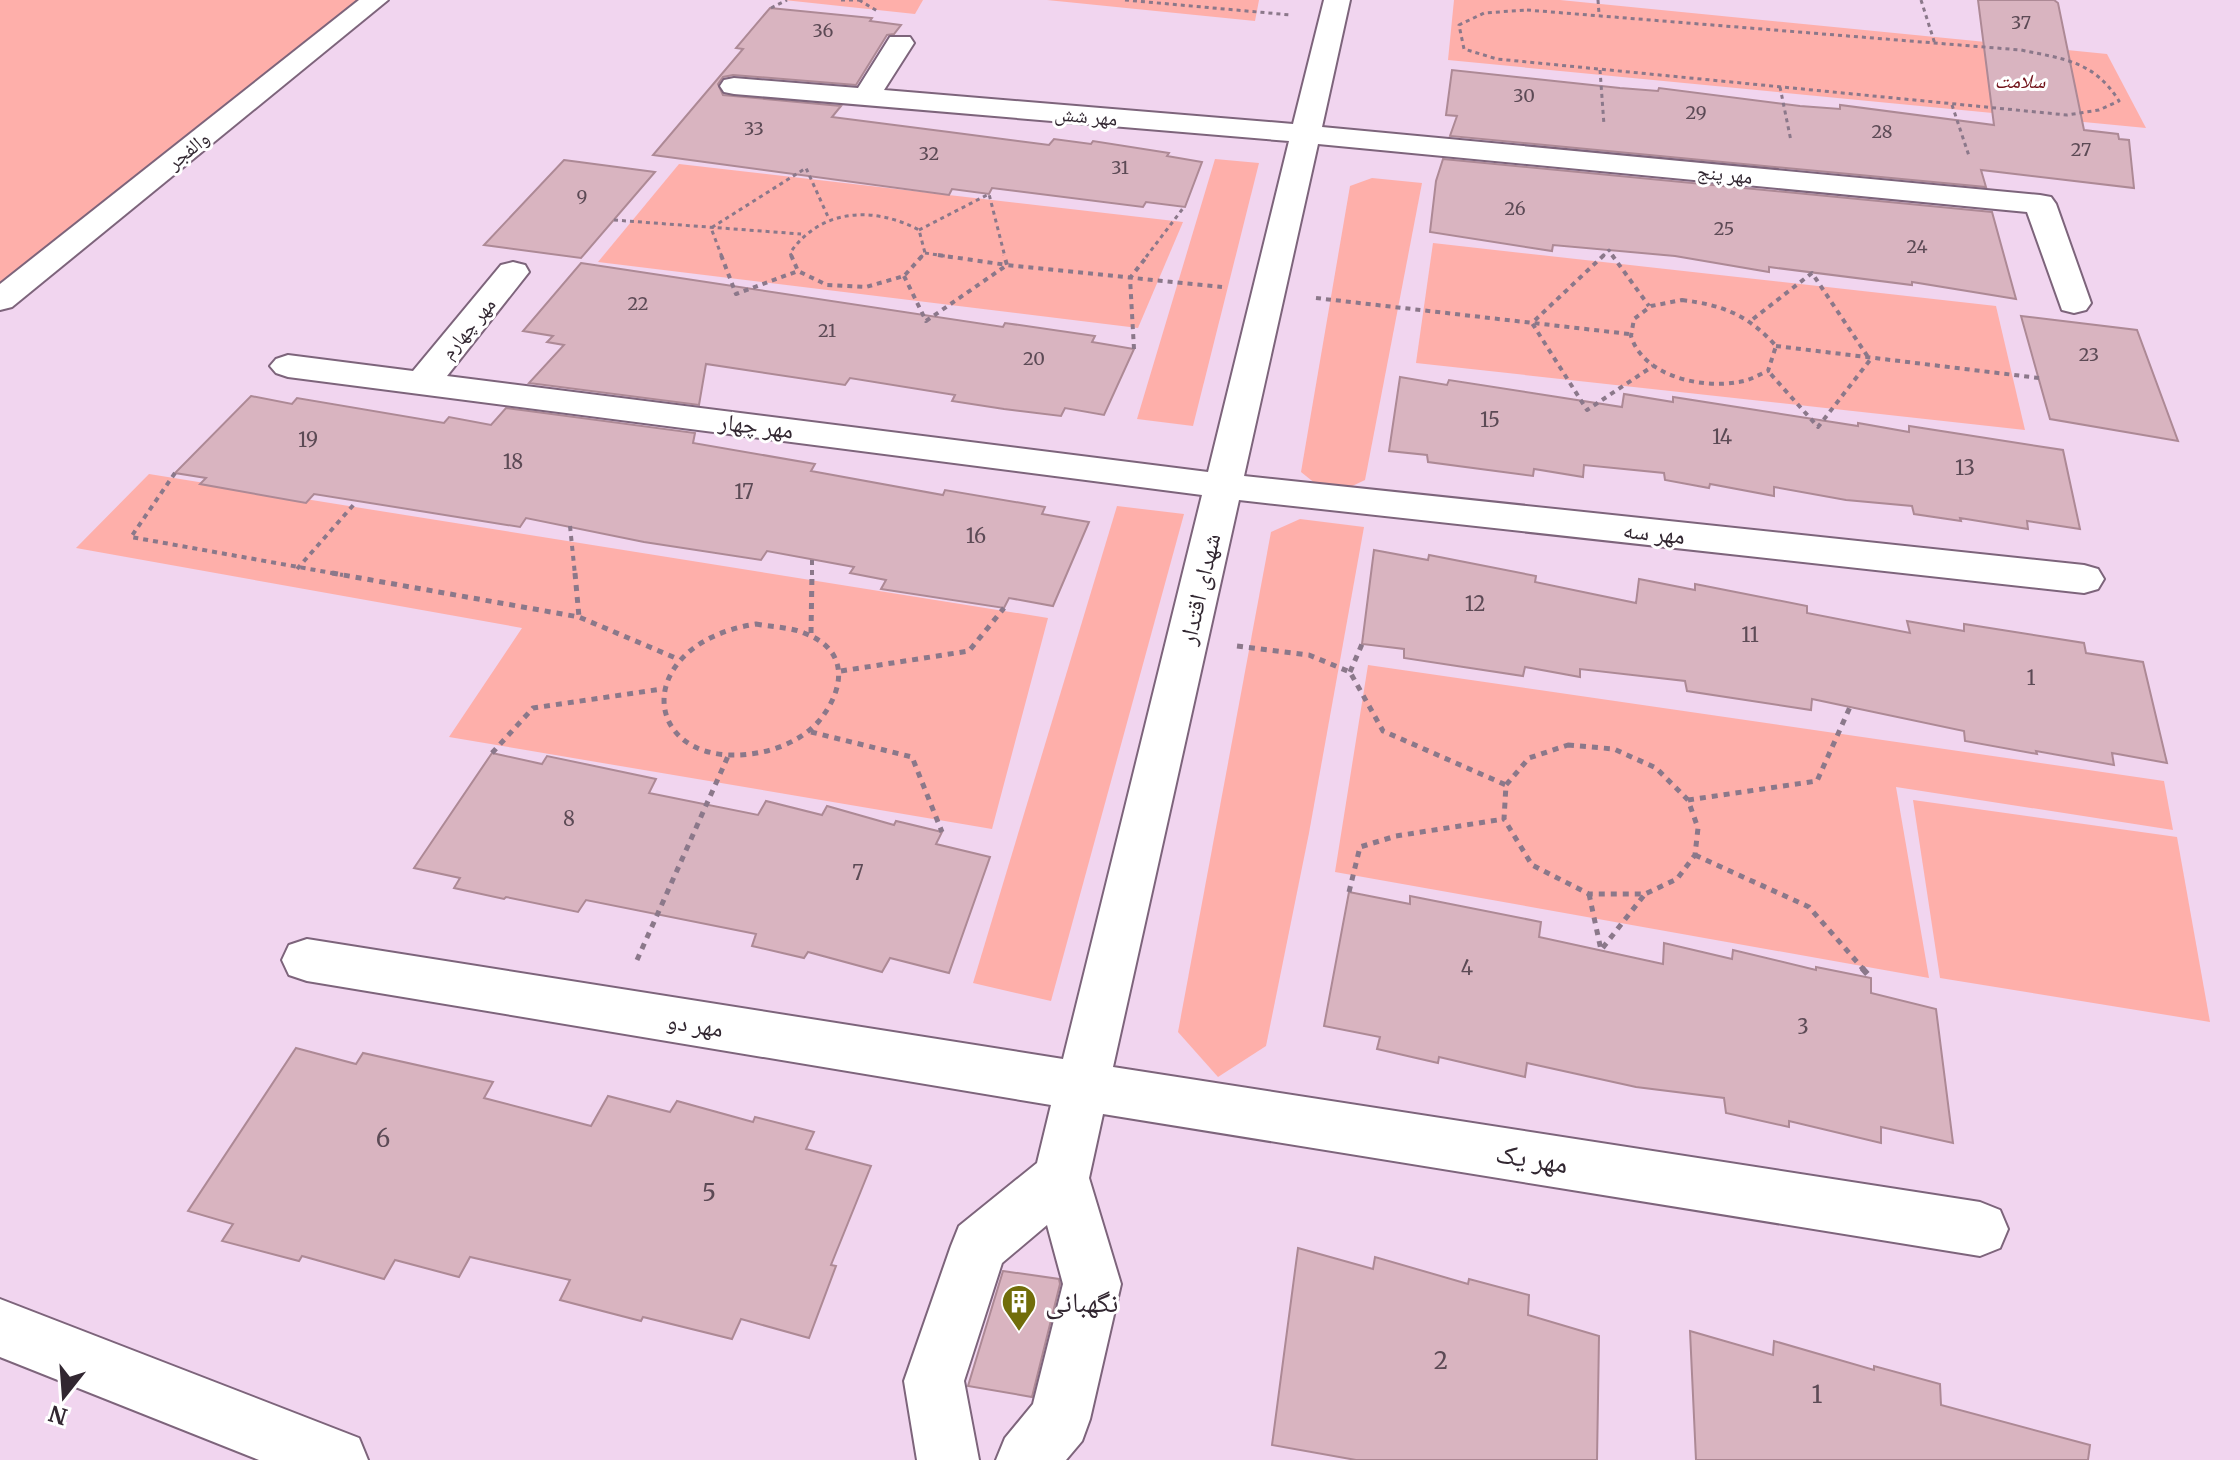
<svg xmlns="http://www.w3.org/2000/svg" width="2240" height="1460" font-family="Merriweather,'Noto Naskh Arabic',serif">
  <style>
    .green { fill: #feafaa }
    .building { fill: #d9b4c0; stroke: #ad8995; stroke-width: 2 }
    .lines { fill: none; stroke-linecap: round; stroke-linejoin: round }
    .minor-casing { stroke: #7d647b; stroke-width: 4 }
    .path-far3 { stroke: #8b788a; stroke-width: 3; stroke-dasharray: 4 4; stroke-linecap: butt }
    .path-far2 { stroke: #8b788a; stroke-width: 4; stroke-dasharray: 5 5; stroke-linecap: butt }
    .path-far1 { stroke: #8b788a; stroke-width: 5; stroke-dasharray: 6 6; stroke-linecap: butt }
    .path { stroke: #8b788a; stroke-width: 6; stroke-dasharray: 8 8; stroke-linecap: butt }
    .minor { fill: #fff; fill-rule: evenodd }
    .labels { text-anchor: middle; stroke-width: 6; stroke-linejoin: round; paint-order: stroke }
    .far-number-label { font-size: 18px; fill: #5c4a55 }
    .far-park-label { font-size: 20px; font-style: italic; fill: #711118; stroke: #fff }
    .far-street-label { font-size: 20px; fill: #322731; stroke: #fff }
    .number-label { font-size: 20px; fill: #5c4a55 }
    .street-label { font-size: 24px; fill: #322731; stroke: #fff }
    .near-number-label { font-size: 24px; fill: #5c4a55 }
    .near-street-label { font-size: 28px; fill: #322731; stroke: #fff }
    .near-poi-label { font-size: 28px; fill: #322731; stroke: #fff; text-anchor: start }
  </style>
  <rect width="100%" height="100%" fill="#f1d5ef"/>
  <g class="green">
    <path d="M 0,0 L 373,0 L 0,299 Z"/>
    <path d="M 784,0 L 923,0 L 915,14 Z"/>
    <path d="M 1047,0 L 1259,0 L 1255,21 Z"/>
    <path d="M 1454,0 L 1560,0 L 2107,54 L 2146,128 L 1448,60 Z"/>
    <path d="M 1215,159 L 1259,163 L 1193,426 L 1137,419 Z"/>
    <path d="M 679,164 L 1183,222 L 1138,328 L 598,262 Z"/>
    <path d="M 1372,178 L 1422,183 L 1365,480 L 1331,496 L 1301,472 L 1350,186 Z"/>
    <path d="M 1433,243 L 1996,306 L 2025,430 L 1416,363 Z"/>
    <path d="M 149,474 L 1048,618 L 992,829 L 449,737 L 522,628 L 76,548 Z"/>
    <path d="M 1117,506 L 1184,514 L 1051,1001 L 973,983 Z"/>
    <path d="M 1300,519 L 1364,527 L 1309,833 L 1266,1046 L 1218,1077 L 1178,1032 L 1271,532 Z"/>
    <path d="M 1368,665 L 2164,781 L 2173,830 L 1896,787 L 1929,978 L 1335,872 Z"/>
    <path d="M 1913,800 L 2177,837 L 2210,1022 L 1940,978 Z"/>
  </g>
  <g class="building">
    <path d="M 1978,0 L 2054,0 L 2058,3 L 2084,130 L 2118,134 L 2119,139 L 2129,140 L 2134,188 L 1981,170 L 1986,187 L 1450,136 L 1457,116 L 1446,115 L 1452,70 L 1620,88 L 1658,91 L 1659,88 L 1800,106 L 1840,109 L 1840,105 L 1994,125 Z"/>
    <path d="M 770,8 L 872,18 L 870,21 L 901,25 L 894,34 L 887,35 L 856,85 L 733,75 L 723,77 L 718,84 L 723,95 L 841,106 L 832,117 L 949,132 L 1049,145 L 1054,139 L 1091,144 L 1093,141 L 1169,153 L 1167,156 L 1202,162 L 1185,207 L 1146,202 L 1143,207 L 992,188 L 989,194 L 952,189 L 949,195 L 653,155 L 743,49 L 736,48 Z"/>
    <path d="M 1443,159 L 1992,212 L 2016,299 L 1912,282 L 1912,285 L 1769,267 L 1769,272 L 1675,256 L 1553,245 L 1552,251 L 1430,232 L 1436,181 Z"/>
    <path d="M 564,160 L 655,172 L 581,258 L 484,245 Z"/>
    <path d="M 581,263 L 1003,327 L 1005,323 L 1095,336 L 1092,342 L 1134,349 L 1104,415 L 1065,408 L 1061,416 L 1004,409 L 952,401 L 955,395 L 850,378 L 845,385 L 706,364 L 699,405 L 529,383 L 564,345 L 547,342 L 553,336 L 523,331 Z"/>
    <path d="M 2021,316 L 2137,330 L 2178,441 L 2050,419 Z"/>
    <path d="M 1400,377 L 1447,385 L 1449,380 L 1622,407 L 1624,394 L 1673,402 L 1673,397 L 1858,426 L 1858,423 L 1909,432 L 1909,426 L 2063,450 L 2080,529 L 2027,521 L 2028,529 L 1960,518 L 1961,521 L 1914,514 L 1912,506 L 1846,500 L 1774,487 L 1774,496 L 1710,484 L 1709,488 L 1665,480 L 1664,473 L 1584,465 L 1583,477 L 1534,469 L 1533,476 L 1428,462 L 1427,455 L 1389,451 Z"/>
    <path d="M 251,396 L 292,404 L 297,398 L 444,423 L 449,417 L 491,425 L 506,408 L 695,433 L 693,443 L 815,464 L 811,471 L 943,495 L 945,490 L 1045,507 L 1042,514 L 1089,522 L 1053,606 L 1009,598 L 1004,608 L 881,589 L 886,580 L 850,573 L 854,567 L 767,551 L 761,560 L 644,542 L 526,518 L 520,527 L 314,494 L 306,503 L 200,484 L 206,478 L 175,473 Z"/>
    <path d="M 1374,550 L 1428,560 L 1429,555 L 1536,576 L 1535,582 L 1636,603 L 1639,579 L 1695,590 L 1695,584 L 1807,606 L 1807,613 L 1910,633 L 1907,621 L 1964,631 L 1964,624 L 2084,643 L 2086,653 L 2143,662 L 2167,763 L 2112,753 L 2114,765 L 2036,751 L 2037,754 L 1965,741 L 1964,731 L 1812,699 L 1811,710 L 1687,691 L 1685,681 L 1580,669 L 1580,677 L 1525,667 L 1523,676 L 1404,658 L 1404,649 L 1362,644 Z"/>
    <path d="M 492,753 L 542,764 L 547,756 L 656,779 L 649,793 L 758,815 L 766,801 L 822,815 L 827,806 L 894,825 L 896,821 L 942,832 L 936,844 L 990,857 L 949,973 L 890,958 L 882,972 L 808,952 L 804,958 L 752,946 L 756,934 L 586,900 L 578,912 L 506,897 L 504,899 L 454,888 L 460,878 L 414,868 Z"/>
    <path d="M 1349,892 L 1410,904 L 1410,896 L 1541,922 L 1539,937 L 1663,964 L 1664,943 L 1732,959 L 1733,950 L 1816,970 L 1816,967 L 1871,978 L 1871,993 L 1936,1009 L 1953,1143 L 1881,1127 L 1881,1143 L 1789,1121 L 1789,1127 L 1726,1113 L 1724,1098 L 1636,1087 L 1527,1063 L 1525,1077 L 1439,1057 L 1438,1063 L 1377,1049 L 1380,1037 L 1324,1026 Z"/>
    <path d="M 296,1048 L 356,1064 L 363,1053 L 493,1082 L 484,1098 L 591,1126 L 608,1096 L 670,1112 L 677,1101 L 753,1122 L 755,1117 L 814,1132 L 806,1149 L 871,1166 L 831,1265 L 836,1266 L 809,1338 L 741,1319 L 732,1339 L 643,1317 L 641,1321 L 560,1300 L 570,1280 L 470,1257 L 459,1277 L 395,1260 L 384,1279 L 302,1256 L 299,1261 L 222,1241 L 233,1224 L 188,1211 Z"/>
    <path d="M 1298,1248 L 1373,1269 L 1375,1257 L 1468,1284 L 1469,1279 L 1529,1295 L 1528,1315 L 1599,1336 L 1597,1460 L 1356,1460 L 1272,1445 Z"/>
    <path d="M 1003,1271 L 1059,1279 L 1060,1284 L 1032,1397 L 968,1386 Z"/>
    <path d="M 1690,1331 L 1773,1355 L 1774,1341 L 1874,1370 L 1874,1366 L 1940,1384 L 1941,1405 L 2090,1445 L 2088,1460 L 1696,1460 Z"/>
  </g>
  <g class="lines">
    <defs>
      <g id="minor">
        <path d="M 359,0 L 388,0 L 12,307 L 0,310 L 0,284 Z"/>
        <path d="M 1324,0 L 1350,0 L 1322,127 L 2040,195 L 2051,197 L 2056,204 L 2091,303 L 2086,310 L 2074,313 L 2062,310 L 2027,212 L 1318,144 L 1244,476 L 2084,565 L 2098,569 L 2104,579 L 2098,589 L 2084,593 L 1239,500 L 1113,1067 L 1980,1202 L 2000,1210 L 2008,1229 L 2000,1248 L 1980,1256 L 1103,1114 L 1089,1178 L 1121,1284 L 1090,1419 L 1082,1441 L 1066,1460 L 996,1460 L 1005,1438 L 1033,1404 L 1063,1284 L 1047,1225 L 1002,1263 L 964,1381 L 979,1460 L 917,1460 L 904,1381 L 951,1246 L 959,1226 L 1037,1163 L 1051,1105 L 307,981 L 289,975 L 282,960 L 289,945 L 307,939 L 1063,1059 L 1202,495 L 288,377 L 276,373 L 270,366 L 276,359 L 288,355 L 413,371 L 501,265 L 513,262 L 525,265 L 529,272 L 447,376 L 1208,472 L 1289,141 L 734,94 L 724,92 L 720,86 L 724,80 L 734,78 L 858,88 L 890,37 L 910,37 L 914,43 L 884,90 L 1293,124 Z"/>
        <path d="M 0,1299 L 359,1438 L 368,1460 L 259,1460 L 0,1357 Z"/>
      </g>
    </defs>
    <use href="#minor" class="minor-casing"/>
    <g class="path-far3">
      <path d="M 841,0 L 860,0"/>
      <path d="M 859,0 L 879,12"/>
      <path d="M 1125,0 L 1291,15"/>
      <path d="M 1598,0 L 1599,14"/>
      <path d="M 1921,0 L 1935,44"/>
      <path d="M 771,8 L 787,0"/>
      <path d="M 1527,10 L 2021,50 C 2064,59 2094,61 2119,101 L 2099,110 L 2067,115 L 1497,59 L 1464,49 L 1459,25 L 1484,13 Z"/>
      <path d="M 1600,70 L 1604,125"/>
      <path d="M 1780,87 L 1791,141"/>
      <path d="M 1952,105 L 1969,156"/>
      <path d="M 614,220 L 801,234"/>
      <path d="M 919,230 L 989,194 L 1005,257"/>
      <path d="M 925,253 L 951,257"/>
      <path d="M 722,257 L 711,228 L 806,168 L 829,219"/>
      <path d="M 792,257 L 790,253 C 821,208 874,206 919,230 L 925,253 L 921,257"/>
      <path d="M 1146,257 L 1184,207"/>
      <path d="M 1602,257 L 1609,250 L 1614,257"/>
    </g>
    <g class="path-far2">
      <path d="M 721,255 L 736,294 L 798,271"/>
      <path d="M 791,255 L 798,271 L 827,285 L 866,287 L 904,276 L 923,255"/>
      <path d="M 938,255 L 1007,265 L 1004,255"/>
      <path d="M 1604,255 L 1532,323 L 1587,410 L 1653,366"/>
      <path d="M 1612,255 L 1649,306"/>
      <path d="M 904,276 L 926,321 L 1007,265 L 1222,287"/>
      <path d="M 1316,298 L 1629,334"/>
      <path d="M 1682,300 C 1723,305 1748,315 1776,346 L 1768,371 C 1758,375 1749,381 1738,382 C 1701,389 1643,376 1631,336 L 1634,319 L 1651,306 Z"/>
      <path d="M 1753,319 L 1812,273 L 1870,360 L 1818,427 L 1768,371"/>
      <path d="M 1776,346 L 2039,378"/>
      <path d="M 1134,349 L 1130,278 L 1148,255"/>
      <path d="M 175,473 L 131,537 L 343,575"/>
      <path d="M 570,526 L 575,575"/>
      <path d="M 297,569 L 356,502"/>
      <path d="M 812,575 L 812,559"/>
    </g>
    <g class="path-far1">
      <path d="M 332,573 L 579,617 L 678,659"/>
      <path d="M 575,573 L 579,617"/>
      <path d="M 756,624 C 771,627 790,627 804,633 C 850,650 845,689 819,721 C 806,736 786,746 767,751 C 642,780 622,645 756,624 Z"/>
      <path d="M 811,633 L 812,573"/>
      <path d="M 1237,646 L 1309,655 L 1350,672 L 1383,731 L 1506,785"/>
      <path d="M 841,671 L 969,651 L 1004,608"/>
      <path d="M 1350,672 L 1362,644"/>
      <path d="M 811,732 L 912,757 L 942,832"/>
      <path d="M 1568,745 L 1614,749 L 1656,768 L 1688,800 L 1698,828 L 1695,855 L 1677,879 L 1645,894 L 1589,894 L 1532,865 L 1504,819 L 1506,785 L 1529,758 Z"/>
      <path d="M 492,753 L 533,708 L 662,689"/>
      <path d="M 1688,800 L 1817,781 L 1850,707"/>
      <path d="M 1695,855 L 1809,907 L 1864,970"/>
      <path d="M 1349,892 L 1360,847 L 1396,836 L 1504,819"/>
      <path d="M 1589,894 L 1601,950 L 1645,894"/>
      <path d="M 637,960 L 729,754"/>
    </g>
    <path class="path" d="M 1862,968 L 1871,978"/>
    <use href="#minor" class="minor"/>
  </g>
  <defs>
    <symbol id="building-pin" viewBox="-11 -11 22 30"><path d="M0 17L-7.5 6A9.5 9.5 0 1 1 7.5 6Z" fill="#716d0a" stroke="#fff"/><path d="M-4-6H4V6H1V3H-1V6H-4ZM-2.5-4.3h1.7v1.8h-1.7ZM.8-4.3h1.7v1.8H.8ZM-2.5-1h1.7V.8h-1.7ZM.8-1h1.7V.8H.8Z" fill="#fff"/></symbol>
  </defs>
  <g fill-rule="evenodd">
    <use href="#building-pin" x="999" y="1282" width="40" height="54"/>
  </g>
  <g class="labels">
    <g class="far-number-label">
      <text x="2021" y="29">37</text>
      <text x="823" y="37">36</text>
      <text x="1524" y="102">30</text>
      <text x="1696" y="119">29</text>
      <text x="754" y="135">33</text>
      <text x="1882" y="138">28</text>
      <text x="2081" y="156">27</text>
      <text x="929" y="160">32</text>
      <text x="1120" y="174">31</text>
      <text x="582" y="203">9</text>
      <text x="1515" y="215">26</text>
      <text x="1724" y="235">25</text>
      <text x="1917" y="253">24</text>
      <text x="638" y="310">22</text>
      <text x="827" y="337">21</text>
      <text x="2089" y="361">23</text>
      <text x="1034" y="365">20</text>
    </g>
    <g class="far-park-label">
      <text x="2020" y="88">سلامت</text>
    </g>
    <g class="far-street-label">
      <text transform="translate(1086 116) rotate(5)" y="7">مهر شش</text>
      <text transform="translate(188 150) rotate(-39)" y="7">والفجر</text>
      <text transform="translate(1725 174) rotate(6)" y="7">مهر پنج</text>
      <text transform="translate(468 328) rotate(-50)" y="7">مهر چهارم</text>
    </g>
    <g class="number-label">
      <text x="1490" y="427">15</text>
      <text x="1722" y="444">14</text>
      <text x="308" y="447">19</text>
      <text x="513" y="469">18</text>
      <text x="1965" y="475">13</text>
      <text x="744" y="499">17</text>
      <text x="976" y="543">16</text>
      <text x="1475" y="611">12</text>
      <text x="1750" y="642">11</text>
      <text x="2031" y="685">1</text>
      <text x="569" y="826">8</text>
      <text x="858" y="880">7</text>
      <text x="1467" y="975">4</text>
      <text x="1803" y="1034">3</text>
    </g>
    <g class="street-label">
      <text transform="translate(756 426) rotate(7)" y="8">مهر چهار</text>
      <text transform="translate(1654 533) rotate(6)" y="8">مهر سه</text>
      <text transform="translate(1200 589) rotate(-77)" y="8">شهدای اقتدار</text>
      <text transform="translate(695 1025) rotate(9)" y="8">مهر دو</text>
    </g>
    <g class="near-number-label">
      <text x="383" y="1147">6</text>
      <text x="709" y="1201">5</text>
      <text x="1441" y="1369">2</text>
      <text x="1817" y="1403">1</text>
    </g>
    <g class="near-street-label">
      <text transform="translate(1532 1158) rotate(9)" y="10">مهر یک</text>
    </g>
    <g class="near-poi-label">
      <text x="1045" y="1312">نگهبانی</text>
    </g>
  </g>
  <g transform="translate(64 1396) rotate(197)" stroke="#ffffff" stroke-width="6" paint-order="stroke">
  <path d="M0-6L14 30L0 20L-14 30Z" fill="#322731"/>
  <text y="-12" font-size="22" font-weight="bold" text-anchor="middle" fill="#322731">N</text>
  </g>
</svg>
